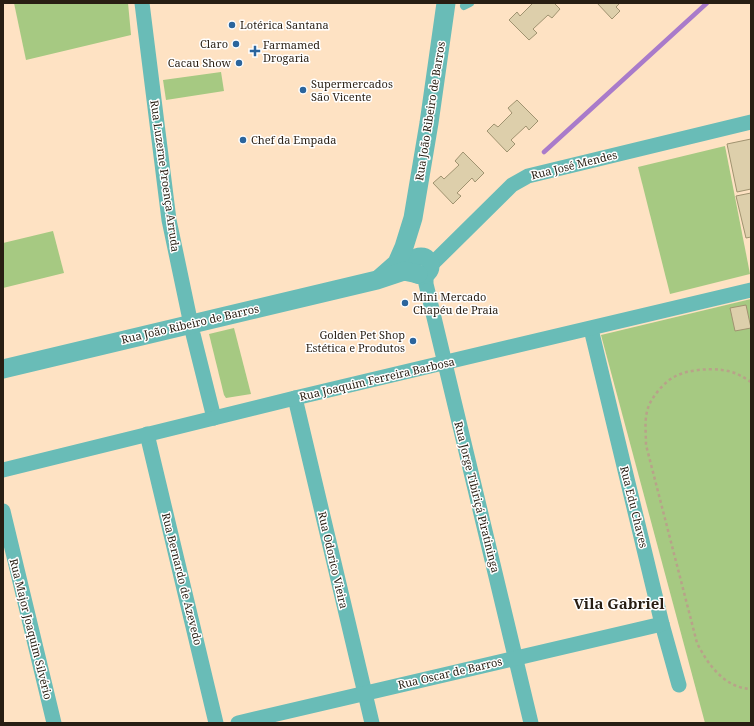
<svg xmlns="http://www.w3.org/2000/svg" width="754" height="726" font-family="'Noto Serif',serif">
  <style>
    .green { fill: #a6c982 }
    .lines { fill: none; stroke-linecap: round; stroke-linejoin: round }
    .stream { stroke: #a97bca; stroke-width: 4.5 }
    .building { fill: #ddcfab; stroke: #a09370 }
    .path { stroke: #b8a289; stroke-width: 2.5; stroke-dasharray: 3 3; stroke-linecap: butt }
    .service { stroke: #69bcb7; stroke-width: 8 }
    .minor { stroke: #69bcb7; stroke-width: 15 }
    .tertiary { stroke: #69bcb7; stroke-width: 19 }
    .poi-dot { fill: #2b659d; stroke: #fff; stroke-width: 1.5 }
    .labels { text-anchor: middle; stroke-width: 3; stroke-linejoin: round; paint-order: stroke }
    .poi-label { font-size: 11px; fill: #281e13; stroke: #fff; text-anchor: start }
    .street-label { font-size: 11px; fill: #281e13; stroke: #fff }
    .district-label { font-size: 15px; font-weight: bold; fill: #281e13; stroke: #fff }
  </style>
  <rect width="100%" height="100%" fill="#fee2c3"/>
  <g class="green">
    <path d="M 14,3 L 128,3 L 131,35 L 26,60 Z"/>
    <path d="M 221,72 L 224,91 L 166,100 L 163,80 Z"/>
    <path d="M 725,146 L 750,274 L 670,294 L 638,167 Z"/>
    <path d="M 53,231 L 64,273 L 3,288 L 3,243 Z"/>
    <path d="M 751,299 L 751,723 L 705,723 L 601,335 Z"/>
    <path d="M 234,328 L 251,394 L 226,398 L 224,395 L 209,334 Z"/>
  </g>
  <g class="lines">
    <path class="stream" d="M 544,152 L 707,3"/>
  </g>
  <g class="building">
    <path d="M 533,3 L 554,3 L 560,9 L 552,18 L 548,15 L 533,29 L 537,33 L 529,40 L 509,20 L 517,12 L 520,16 Z"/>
    <path d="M 597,3 L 620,3 L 616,7 L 620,11 L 612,19 Z"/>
    <path d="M 517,100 L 538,121 L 529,130 L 526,126 L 511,140 L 515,144 L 507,152 L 487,131 L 494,124 L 498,127 L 512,113 L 508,108 Z"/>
    <path d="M 751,139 L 751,189 L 737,192 L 727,144 Z"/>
    <path d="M 463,152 L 484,173 L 475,182 L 472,178 L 457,193 L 461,196 L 453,204 L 433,183 L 441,176 L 444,179 L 459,165 L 455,161 Z"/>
    <path d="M 751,193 L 751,237 L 746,238 L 736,196 Z"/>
    <path d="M 746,305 L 751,328 L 735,331 L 730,308 Z"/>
  </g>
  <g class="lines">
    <path class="path" d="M 751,382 C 742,376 733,371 722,370 C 708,368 686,370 674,377 C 664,382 651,398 648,408 C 644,420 646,433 646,445 L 697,643 C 708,665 725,688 751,689"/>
    <path class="service" d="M 464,6 L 470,3"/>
    <g class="minor">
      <path d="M 142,3 L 169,220 L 193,334 L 214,418"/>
      <path d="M 429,267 L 512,185 L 528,176 L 751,122"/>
      <path d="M 428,270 L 426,275 L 426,284 L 531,723"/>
      <path d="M 591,329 L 662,624 L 679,685"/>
      <path d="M 295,398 L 372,723"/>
      <path d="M 147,434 L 216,723"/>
      <path d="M 3,470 L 295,398 L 751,290"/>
      <path d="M 3,511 L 54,723"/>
      <path d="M 238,723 L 662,624"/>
    </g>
    <g class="tertiary">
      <circle cx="421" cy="266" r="9"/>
      <path d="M 380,278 L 397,263 L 404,247 L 413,218 L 429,123 L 446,3"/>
      <path d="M 3,369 L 377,280 L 404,271 L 418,274"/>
    </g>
  </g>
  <g class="poi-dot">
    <circle cx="232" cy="25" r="4"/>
    <circle cx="236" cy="44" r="4"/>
    <path d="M253 45h4v4h4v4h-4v4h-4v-4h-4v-4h4z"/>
    <circle cx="239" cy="63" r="4"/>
    <circle cx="303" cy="90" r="4"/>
    <circle cx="243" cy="140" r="4"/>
    <circle cx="405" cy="303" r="4"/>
    <circle cx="413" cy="341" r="4"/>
  </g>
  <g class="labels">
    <g class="poi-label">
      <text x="240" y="29">Lotérica Santana</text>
      <text x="228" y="48" text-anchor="end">Claro</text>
      <text x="263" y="49">Farmamed<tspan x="263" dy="13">Drogaria</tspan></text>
      <text x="231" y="67" text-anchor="end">Cacau Show</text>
      <text x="311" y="88">Supermercados<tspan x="311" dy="13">São Vicente</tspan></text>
      <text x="251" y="144">Chef da Empada</text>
      <text x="413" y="301">Mini Mercado<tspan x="413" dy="13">Chapéu de Praia</tspan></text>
      <text x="405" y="339" text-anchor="end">Golden Pet Shop<tspan x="405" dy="13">Estética e Produtos</tspan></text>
    </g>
    <g class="street-label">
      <text transform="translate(430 111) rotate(-81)" y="4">Rua João Ribeiro de Barros</text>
      <text transform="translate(574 165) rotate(-14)" y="4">Rua José Mendes</text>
      <text transform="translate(165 176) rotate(82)" y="4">Rua Luzerne Proença Arruda</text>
      <text transform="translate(190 324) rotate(-13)" y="4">Rua João Ribeiro de Barros</text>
      <text transform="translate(377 379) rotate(-13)" y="4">Rua Joaquim Ferreira Barbosa</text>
      <text transform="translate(477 497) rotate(76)" y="4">Rua Jorge Tibiriçá Piratininga</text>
      <text transform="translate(634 507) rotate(76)" y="4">Rua Edu Chaves</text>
      <text transform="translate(333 560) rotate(77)" y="4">Rua Odorico Vieira</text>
      <text transform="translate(182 579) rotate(76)" y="4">Rua Bernardo de Azevedo</text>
      <text transform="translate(31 629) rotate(76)" y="4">Rua Major Joaquim Silvério</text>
      <text transform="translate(450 673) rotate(-13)" y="4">Rua Oscar de Barros</text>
    </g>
    <g class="district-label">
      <text x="619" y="609">Vila Gabriel</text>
    </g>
  </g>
  <rect width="754" height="726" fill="none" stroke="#281e13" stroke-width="8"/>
</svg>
